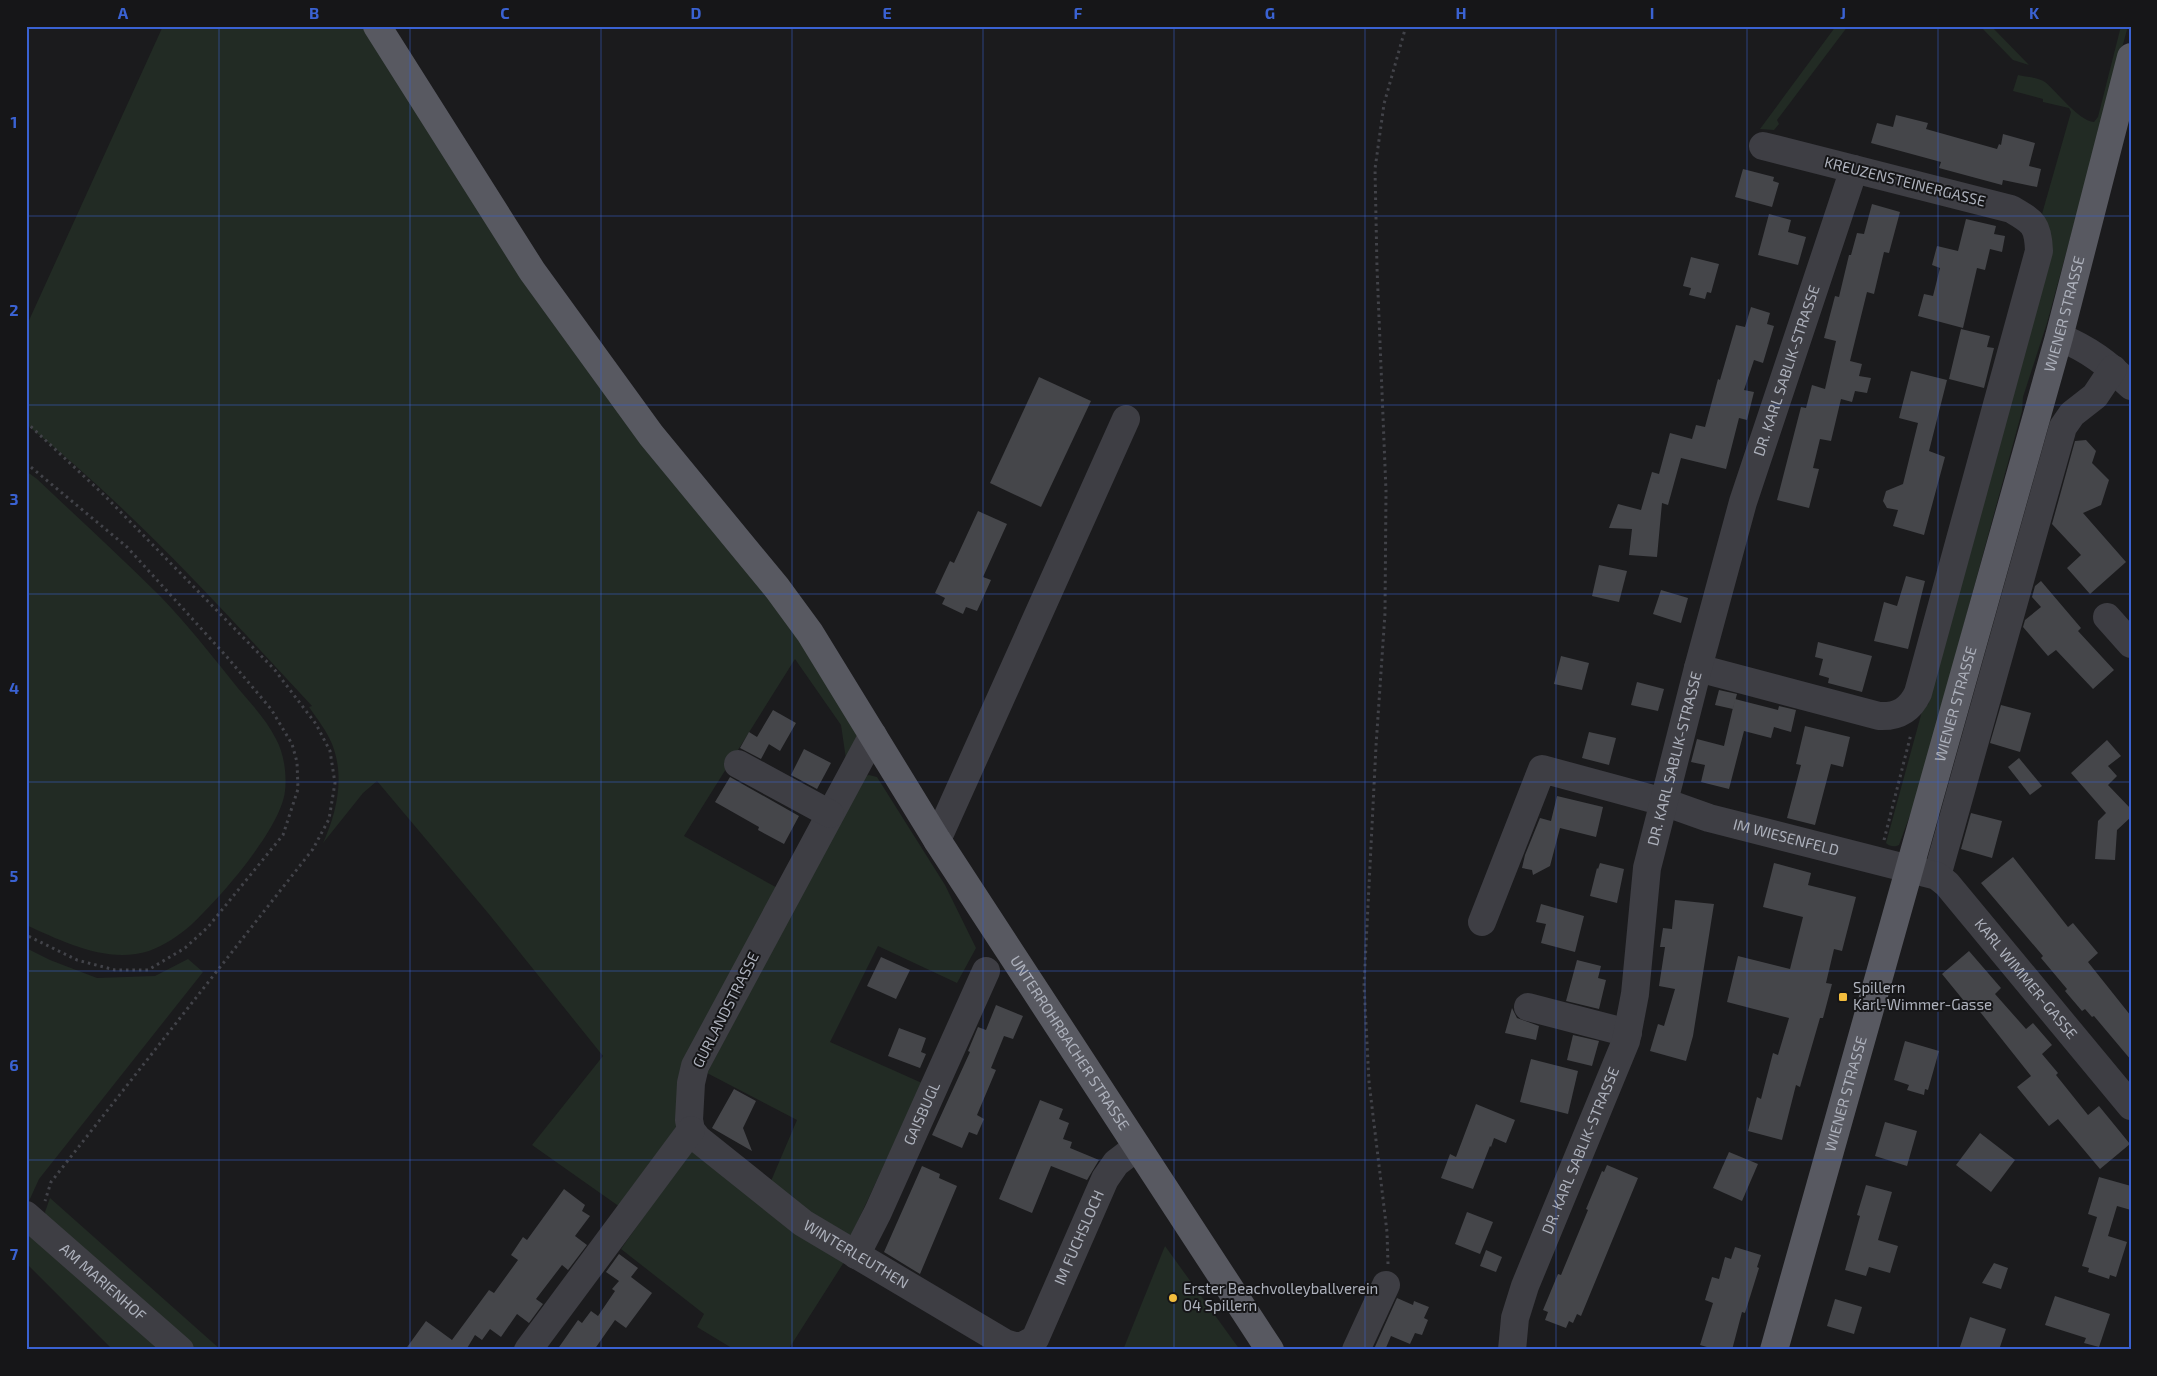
<svg xmlns="http://www.w3.org/2000/svg" width="2157" height="1376" font-family="'Exo 2',sans-serif">
  <style>
    .green { fill: #222b24 }
    .building { fill: #45464a }
    .lines { fill: none; stroke-linecap: round; stroke-linejoin: round }
    .path { stroke: #424349; stroke-width: 3; stroke-dasharray: 2.5 4; stroke-linecap: butt }
    .minor { stroke: #3e3e44; stroke-width: 28 }
    .major { stroke: #585961; stroke-width: 28 }
    .grid { fill: none; stroke: #3a62d2; stroke-width: 1; stroke-opacity: 0.55 }
    .poi-dot { fill: #f3bd3d; stroke: #161618; stroke-width: 2 }
    .labels { text-anchor: middle; stroke-width: 4; stroke-linejoin: round; paint-order: stroke }
    .street-label { font-size: 15px; fill: #adb1bc; stroke: #161618 }
    .poi-label { font-size: 15px; fill: #adb1bc; stroke: #161618; text-anchor: start }
    .neatline { fill: none; stroke: #3a62d2; stroke-width: 2 }
    .grid-label { font-size: 16px; text-anchor: middle; font-weight: bold; fill: #3a62d2 }
  </style>
  <rect width="100%" height="100%" fill="#1b1b1d"/>
  <g class="green">
    <path d="M 163,26 L 365,26 L 781,609 L 848,711 L 859,740 L 846,759 L 841,725 L 795,659 L 684,836 L 781,890 L 678,1131 L 620,1207 L 532,1145 L 603,1056 L 488,913 L 377,781 L 363,793 L 323,843 C 337,813 345,776 332,744 C 327,731 317,719 309,707 L 312,706 C 221,608 131,508 26,424 L 26,327 Z"/>
    <path d="M 1836,26 L 1848,26 L 1777,120 L 1779,124 L 1774,130 L 1760,129 Z"/>
    <path d="M 1980,26 L 1991,26 L 2029,65 L 2013,60 Z"/>
    <path d="M 2121,26 L 2128,26 L 2047,323 L 2023,397 L 2022,411 L 1918,793 L 1899,845 C 1895,847 1890,847 1886,843 L 1924,704 L 1928,705 L 1962,574 L 2048,225 L 2042,214 L 2071,112 L 2069,108 L 2043,102 L 2043,99 L 2013,91 L 2018,75 C 2026,77 2038,77 2045,82 C 2057,92 2079,121 2094,122 L 2098,117 Z"/>
    <path d="M 26,471 L 37,479 C 78,518 120,556 160,596 C 186,623 210,653 233,682 C 248,701 266,718 276,739 C 284,753 287,775 285,791 C 281,829 219,899 191,925 C 180,935 163,946 149,951 C 107,964 64,942 26,925 Z"/>
    <path d="M 869,775 L 877,777 L 945,885 L 976,948 L 957,983 L 878,946 L 830,1042 L 922,1083 L 851,1236 L 844,1242 L 768,1188 L 797,1120 L 707,1073 L 865,776 Z"/>
    <path d="M 26,948 L 50,960 L 97,978 L 155,976 L 188,959 L 203,972 L 39,1179 L 29,1201 L 26,1198 Z"/>
    <path d="M 694,1149 L 844,1262 L 788,1350 L 735,1350 L 697,1327 L 704,1314 L 621,1249 L 689,1152 Z"/>
    <path d="M 50,1198 L 221,1350 L 187,1350 L 48,1222 L 45,1212 Z"/>
    <path d="M 26,1223 L 166,1350 L 113,1350 L 26,1263 Z"/>
    <path d="M 1165,1246 L 1240,1350 L 1123,1350 Z"/>
  </g>
  <g class="building">
    <path d="M 1896,115 L 1928,123 L 1926,129 L 1997,149 L 1999,144 L 2001,145 L 2003,134 L 2035,143 L 2029,166 L 2041,169 L 2037,187 L 2003,180 L 2002,185 L 1939,168 L 1941,162 L 1871,143 L 1877,123 L 1893,127 Z"/>
    <path d="M 1743,169 L 1774,177 L 1773,181 L 1779,183 L 1772,207 L 1735,197 Z"/>
    <path d="M 1872,204 L 1900,212 L 1889,253 L 1884,252 L 1874,294 L 1867,292 L 1850,361 L 1862,364 L 1859,376 L 1871,378 L 1867,393 L 1855,391 L 1852,402 L 1841,399 L 1831,441 L 1820,439 L 1813,468 L 1819,469 L 1809,508 L 1777,500 L 1801,407 L 1806,408 L 1812,385 L 1825,389 L 1836,341 L 1824,338 L 1835,296 L 1839,297 L 1849,255 L 1851,255 L 1857,233 L 1864,234 Z"/>
    <path d="M 1769,214 L 1791,220 L 1788,232 L 1806,237 L 1798,265 L 1758,255 Z"/>
    <path d="M 1966,219 L 1996,226 L 1994,234 L 2005,236 L 2002,252 L 1990,249 L 1985,270 L 1977,268 L 1963,328 L 1918,316 L 1924,294 L 1933,296 L 1940,268 L 1932,265 L 1937,246 L 1958,251 Z"/>
    <path d="M 1691,257 L 1719,264 L 1711,293 L 1707,292 L 1705,299 L 1689,295 L 1691,288 L 1683,286 Z"/>
    <path d="M 1751,307 L 1770,313 L 1767,324 L 1774,326 L 1763,363 L 1754,360 L 1744,390 L 1754,392 L 1747,420 L 1739,418 L 1726,469 L 1681,458 L 1668,505 L 1662,503 L 1657,557 L 1629,555 L 1632,529 L 1609,528 L 1618,504 L 1641,510 L 1652,472 L 1659,474 L 1670,433 L 1692,439 L 1696,425 L 1705,427 L 1718,379 L 1720,380 L 1736,325 L 1745,327 Z"/>
    <path d="M 1961,329 L 1990,336 L 1987,347 L 1994,348 L 1984,388 L 1949,379 Z"/>
    <path d="M 1911,371 L 1947,380 L 1929,451 L 1945,457 L 1924,535 L 1893,526 L 1898,510 L 1887,508 L 1883,501 L 1886,491 L 1903,484 L 1918,423 L 1899,418 Z"/>
    <path d="M 1039,377 L 1091,401 L 1041,507 L 990,483 Z"/>
    <path d="M 2086,440 L 2096,451 L 2092,463 L 2109,480 L 2101,505 L 2083,513 L 2126,562 L 2090,594 L 2067,568 L 2081,555 L 2052,524 L 2075,441 Z"/>
    <path d="M 978,511 L 1007,524 L 983,577 L 991,580 L 977,611 L 966,607 L 963,614 L 942,604 L 945,598 L 935,593 L 950,561 L 954,563 Z"/>
    <path d="M 1599,565 L 1627,571 L 1619,602 L 1592,596 Z"/>
    <path d="M 1906,576 L 1925,581 L 1908,649 L 1874,641 L 1884,602 L 1897,606 Z"/>
    <path d="M 2041,581 L 2081,628 L 2078,631 L 2114,670 L 2093,689 L 2056,650 L 2048,656 L 2023,627 L 2025,620 L 2041,607 L 2032,597 L 2035,586 Z"/>
    <path d="M 1661,590 L 1688,598 L 1681,623 L 1653,614 Z"/>
    <path d="M 1818,642 L 1872,656 L 1862,692 L 1828,683 L 1829,678 L 1819,675 L 1823,659 L 1815,657 Z"/>
    <path d="M 1561,656 L 1589,663 L 1582,690 L 1554,684 Z"/>
    <path d="M 1637,682 L 1664,689 L 1658,711 L 1631,705 Z"/>
    <path d="M 1719,690 L 1737,694 L 1733,709 L 1715,705 Z"/>
    <path d="M 1735,699 L 1778,710 L 1779,706 L 1796,710 L 1791,732 L 1774,727 L 1771,738 L 1744,731 L 1729,789 L 1701,782 L 1705,765 L 1691,762 L 1697,739 L 1724,746 Z"/>
    <path d="M 2001,705 L 2031,713 L 2020,752 L 1990,743 Z"/>
    <path d="M 773,710 L 796,723 L 780,751 L 764,741 L 769,744 L 761,759 L 740,748 L 749,732 L 757,737 Z"/>
    <path d="M 1805,726 L 1850,737 L 1843,767 L 1831,764 L 1815,825 L 1787,818 L 1801,765 L 1796,764 Z"/>
    <path d="M 1589,732 L 1616,738 L 1609,765 L 1582,758 Z"/>
    <path d="M 2107,740 L 2121,756 L 2108,766 L 2117,776 L 2108,785 L 2131,809 L 2131,817 L 2117,830 L 2115,860 L 2095,859 L 2098,821 L 2106,813 L 2071,773 Z"/>
    <path d="M 804,749 L 831,763 L 817,789 L 791,775 Z"/>
    <path d="M 2019,758 L 2042,786 L 2030,795 L 2008,767 Z"/>
    <path d="M 730,777 L 799,816 L 784,844 L 758,830 L 759,827 L 715,802 Z"/>
    <path d="M 1557,796 L 1603,807 L 1596,837 L 1560,828 L 1550,866 L 1533,875 L 1532,870 L 1522,868 L 1525,855 L 1540,818 L 1551,821 Z"/>
    <path d="M 1971,813 L 2002,821 L 1992,858 L 1961,849 Z"/>
    <path d="M 2013,857 L 2068,927 L 2073,923 L 2098,953 L 2088,962 L 2131,1016 L 2131,1060 L 2094,1016 L 2092,1017 L 2085,1009 L 2082,1011 L 2065,991 L 2067,989 L 2041,958 L 2043,956 L 1981,883 Z"/>
    <path d="M 1600,863 L 1624,869 L 1617,903 L 1590,896 L 1597,868 L 1598,869 Z"/>
    <path d="M 1774,863 L 1811,873 L 1808,885 L 1856,897 L 1842,951 L 1834,949 L 1826,983 L 1832,984 L 1823,1018 L 1820,1018 L 1800,1087 L 1796,1085 L 1782,1140 L 1748,1131 L 1757,1097 L 1761,1099 L 1773,1053 L 1778,1055 L 1789,1018 L 1727,1002 L 1738,956 L 1790,969 L 1803,917 L 1763,907 Z"/>
    <path d="M 1675,900 L 1714,904 L 1693,1036 L 1686,1061 L 1650,1051 L 1658,1024 L 1664,1026 L 1675,989 L 1659,986 L 1665,947 L 1660,947 L 1663,928 L 1672,929 Z"/>
    <path d="M 1541,904 L 1584,916 L 1575,952 L 1541,943 L 1546,924 L 1536,922 Z"/>
    <path d="M 1969,951 L 2001,988 L 1995,994 L 2026,1029 L 2033,1023 L 2052,1045 L 2042,1054 L 2058,1073 L 2056,1075 L 2088,1115 L 2099,1106 L 2130,1144 L 2100,1169 L 2058,1119 L 2049,1126 L 2017,1087 L 2031,1076 L 1977,1008 L 1973,1012 L 1942,974 Z"/>
    <path d="M 881,957 L 910,970 L 896,999 L 867,986 Z"/>
    <path d="M 1577,960 L 1601,966 L 1598,978 L 1606,980 L 1599,1009 L 1566,1001 Z"/>
    <path d="M 996,1005 L 1023,1016 L 1013,1039 L 1004,1036 L 991,1068 L 996,1070 L 977,1115 L 984,1119 L 977,1135 L 969,1132 L 962,1148 L 932,1135 L 970,1052 L 968,1051 L 978,1027 L 986,1030 Z"/>
    <path d="M 1512,1008 L 1517,1018 L 1539,1026 L 1536,1040 L 1505,1033 Z"/>
    <path d="M 899,1028 L 926,1038 L 921,1052 L 926,1054 L 920,1068 L 888,1056 Z"/>
    <path d="M 1573,1035 L 1599,1041 L 1592,1066 L 1567,1060 Z"/>
    <path d="M 1905,1041 L 1939,1051 L 1928,1090 L 1925,1089 L 1924,1095 L 1907,1090 L 1909,1085 L 1894,1080 Z"/>
    <path d="M 1531,1059 L 1578,1071 L 1568,1114 L 1520,1102 Z"/>
    <path d="M 734,1089 L 756,1101 L 743,1128 L 752,1151 L 712,1128 Z"/>
    <path d="M 1040,1100 L 1063,1109 L 1059,1119 L 1069,1123 L 1063,1139 L 1072,1142 L 1070,1148 L 1099,1160 L 1087,1180 L 1051,1166 L 1032,1213 L 999,1199 Z"/>
    <path d="M 1476,1104 L 1515,1120 L 1506,1143 L 1494,1138 L 1491,1147 L 1490,1146 L 1473,1189 L 1441,1178 L 1450,1154 L 1456,1157 Z"/>
    <path d="M 1885,1122 L 1917,1131 L 1907,1166 L 1875,1156 Z"/>
    <path d="M 1980,1133 L 2015,1160 L 1991,1192 L 1956,1165 Z"/>
    <path d="M 1729,1152 L 1758,1164 L 1742,1201 L 1713,1188 Z"/>
    <path d="M 1607,1165 L 1638,1178 L 1581,1316 L 1577,1314 L 1573,1323 L 1569,1321 L 1566,1328 L 1545,1320 L 1548,1312 L 1543,1310 L 1558,1274 L 1561,1275 L 1588,1210 L 1586,1209 L 1602,1171 L 1604,1172 Z"/>
    <path d="M 922,1166 L 940,1174 L 939,1178 L 957,1186 L 920,1274 L 884,1252 Z"/>
    <path d="M 2099,1177 L 2131,1186 L 2131,1210 L 2117,1206 L 2108,1236 L 2127,1242 L 2116,1277 L 2110,1275 L 2109,1279 L 2088,1272 L 2089,1268 L 2082,1266 L 2097,1217 L 2088,1214 Z"/>
    <path d="M 1866,1185 L 1892,1192 L 1878,1240 L 1898,1246 L 1890,1273 L 1869,1267 L 1866,1276 L 1845,1270 L 1860,1216 L 1857,1215 Z"/>
    <path d="M 564,1189 L 585,1205 L 582,1211 L 590,1216 L 575,1236 L 587,1245 L 568,1270 L 562,1265 L 536,1299 L 543,1304 L 529,1323 L 517,1314 L 501,1337 L 490,1329 L 482,1340 L 475,1335 L 466,1350 L 405,1350 L 426,1321 L 452,1340 L 489,1290 L 494,1293 L 518,1260 L 511,1255 L 523,1237 L 527,1240 Z"/>
    <path d="M 1467,1212 L 1493,1222 L 1480,1254 L 1455,1244 Z"/>
    <path d="M 1735,1247 L 1761,1255 L 1757,1267 L 1759,1268 L 1745,1313 L 1742,1312 L 1732,1350 L 1717,1350 L 1700,1345 L 1713,1303 L 1705,1300 L 1712,1277 L 1719,1279 L 1725,1257 L 1731,1259 Z"/>
    <path d="M 1486,1250 L 1502,1257 L 1496,1272 L 1480,1266 Z"/>
    <path d="M 619,1254 L 638,1268 L 631,1277 L 652,1293 L 626,1328 L 615,1320 L 594,1350 L 557,1350 L 578,1320 L 582,1323 L 591,1311 L 598,1316 L 615,1291 L 612,1289 L 619,1281 L 606,1272 Z"/>
    <path d="M 1994,1263 L 2008,1268 L 2001,1289 L 1982,1283 Z"/>
    <path d="M 2055,1296 L 2110,1314 L 2099,1347 L 2084,1343 L 2086,1338 L 2045,1325 Z"/>
    <path d="M 1397,1298 L 1413,1305 L 1414,1301 L 1429,1307 L 1424,1318 L 1428,1320 L 1422,1335 L 1415,1333 L 1410,1344 L 1391,1336 L 1385,1350 L 1374,1349 Z"/>
    <path d="M 1835,1299 L 1862,1307 L 1854,1334 L 1827,1326 Z"/>
    <path d="M 1970,1317 L 2006,1329 L 1999,1350 L 1959,1350 Z"/>
  </g>
  <g class="lines">
    <g class="path">
      <path d="M 26,422 L 104,495 L 274,669 L 316,724 L 330,751 L 335,783 L 329,819 L 313,849 L 51,1182 L 45,1201"/>
      <path d="M 26,463 L 127,547 L 227,657 L 271,709 L 292,744 L 297,762 L 298,789 L 283,835 L 208,927 L 185,948 L 148,970 L 115,970 L 77,960 L 26,935"/>
      <path d="M 1884,840 L 1911,734"/>
      <path d="M 1388,1264 L 1387,1232 L 1369,1082 L 1364,985 L 1376,746 L 1385,613 L 1386,491 L 1377,268 L 1375,169 L 1384,104 L 1406,26"/>
    </g>
    <g class="minor">
      <path d="M 2059,337 C 2089,349 2108,364 2131,386"/>
      <path d="M 2107,617 L 2131,644"/>
      <path d="M 1698,668 L 1879,716 C 1898,717 1910,710 1918,693 L 2039,251 C 2038,224 2033,222 2011,209 L 1763,146"/>
      <path id="s1" d="M 873,735 L 695,1066 L 691,1083 L 689,1120 L 691,1130 L 698,1139 L 803,1223 L 1005,1343 C 1020,1348 1022,1347 1035,1339 L 1105,1179 L 1116,1163 L 1137,1147"/>
      <path d="M 738,764 L 830,814"/>
      <path d="M 937,840 L 1126,419"/>
      <path d="M 1937,876 L 2063,427 L 2072,414 L 2095,396 L 2113,369"/>
      <path id="s2" d="M 1482,922 L 1542,769 L 1664,802 L 1709,818 L 1937,876 L 1947,884 L 2131,1106"/>
      <path d="M 1528,1007 L 1628,1033"/>
      <path id="s3" d="M 26,1215 L 180,1350"/>
      <path id="s4" d="M 856,1255 L 878,1212 L 986,971"/>
      <path d="M 528,1350 L 691,1130"/>
      <path d="M 1356,1350 L 1386,1285"/>
      <path id="s5" d="M 1512,1350 L 1515,1318 L 1525,1286 L 1626,1041 L 1635,994 L 1647,868 L 1698,668 L 1743,502 L 1854,169"/>
    </g>
    <g class="major">
      <path id="s6" d="M 377,26 L 532,271 L 651,435 L 777,588 L 810,633 L 937,840 L 1270,1350"/>
      <path id="s7" d="M 1774,1350 L 2059,337 L 2131,57"/>
    </g>
  </g>
  <path class="grid" d="M 219,26 L 219,1350M 410,26 L 410,1350M 601,26 L 601,1350M 792,26 L 792,1350M 983,26 L 983,1350M 1174,26 L 1174,1350M 1365,26 L 1365,1350M 1556,26 L 1556,1350M 1747,26 L 1747,1350M 1938,26 L 1938,1350M 26,216 L 2131,216M 26,405 L 2131,405M 26,594 L 2131,594M 26,782 L 2131,782M 26,971 L 2131,971M 26,1160 L 2131,1160"/>
  <g class="poi-dot">
    <rect x="1838" y="992" width="10" height="10" rx="2.5"/>
    <circle cx="1173" cy="1298" r="5"/>
  </g>
  <g class="labels">
    <g class="street-label">
      <text transform="translate(1905 182) rotate(14)" y="5">KREUZENSTEINERGASSE</text>
      <text dy="5" stroke="none"><textPath href="#s7" startOffset="1076">WIENER STRASSE</textPath></text>
      <text dy="5" stroke="none"><textPath href="#s5" startOffset="1022">DR. KARL SABLIK-STRASSE</textPath></text>
      <text dy="5" stroke="none"><textPath href="#s7" startOffset="671">WIENER STRASSE</textPath></text>
      <text dy="5" stroke="none"><textPath href="#s5" startOffset="618">DR. KARL SABLIK-STRASSE</textPath></text>
      <text dy="5" stroke="none"><textPath href="#s2" startOffset="418">IM WIESENFELD</textPath></text>
      <text dy="5" stroke="none"><textPath href="#s2" startOffset="710">KARL WIMMER-GASSE</textPath></text>
      <text transform="translate(726 1010) rotate(-63)" y="5">GURLANDSTRASSE</text>
      <text dy="5" stroke="none"><textPath href="#s6" startOffset="1232">UNTERROHRBACHER STRASSE</textPath></text>
      <text dy="5" stroke="none"><textPath href="#s7" startOffset="266">WIENER STRASSE</textPath></text>
      <text dy="5" stroke="none"><textPath href="#s4" startOffset="156">GAISBUGL</textPath></text>
      <text dy="5" stroke="none"><textPath href="#s5" startOffset="212">DR. KARL SABLIK-STRASSE</textPath></text>
      <text dy="5" stroke="none"><textPath href="#s1" startOffset="964">IM FUCHSLOCH</textPath></text>
      <text dy="5" stroke="none"><textPath href="#s1" startOffset="648">WINTERLEUTHEN</textPath></text>
      <text dy="5" stroke="none"><textPath href="#s3" startOffset="102">AM MARIENHOF</textPath></text>
    </g>
    <g class="poi-label">
      <text x="1853" y="993">Spillern<tspan x="1853" dy="17">Karl-Wimmer-Gasse</tspan></text>
      <text x="1183" y="1294">Erster Beachvolleyballverein<tspan x="1183" dy="17">04 Spillern</tspan></text>
    </g>
  </g>
  <rect width="2157" height="1376" fill="none" stroke="#161618" stroke-width="55"/>
  <rect x="28" y="28" width="2102" height="1320" class="neatline"/>
  <g class="grid-label">
    <text x="123" y="19">A</text>
    <text x="314" y="19">B</text>
    <text x="505" y="19">C</text>
    <text x="696" y="19">D</text>
    <text x="887" y="19">E</text>
    <text x="1078" y="19">F</text>
    <text x="1270" y="19">G</text>
    <text x="1461" y="19">H</text>
    <text x="1652" y="19">I</text>
    <text x="1843" y="19">J</text>
    <text x="2034" y="19">K</text>
    <text x="14" y="128">1</text>
    <text x="14" y="316">2</text>
    <text x="14" y="505">3</text>
    <text x="14" y="694">4</text>
    <text x="14" y="882">5</text>
    <text x="14" y="1071">6</text>
    <text x="14" y="1260">7</text>
  </g>
</svg>
